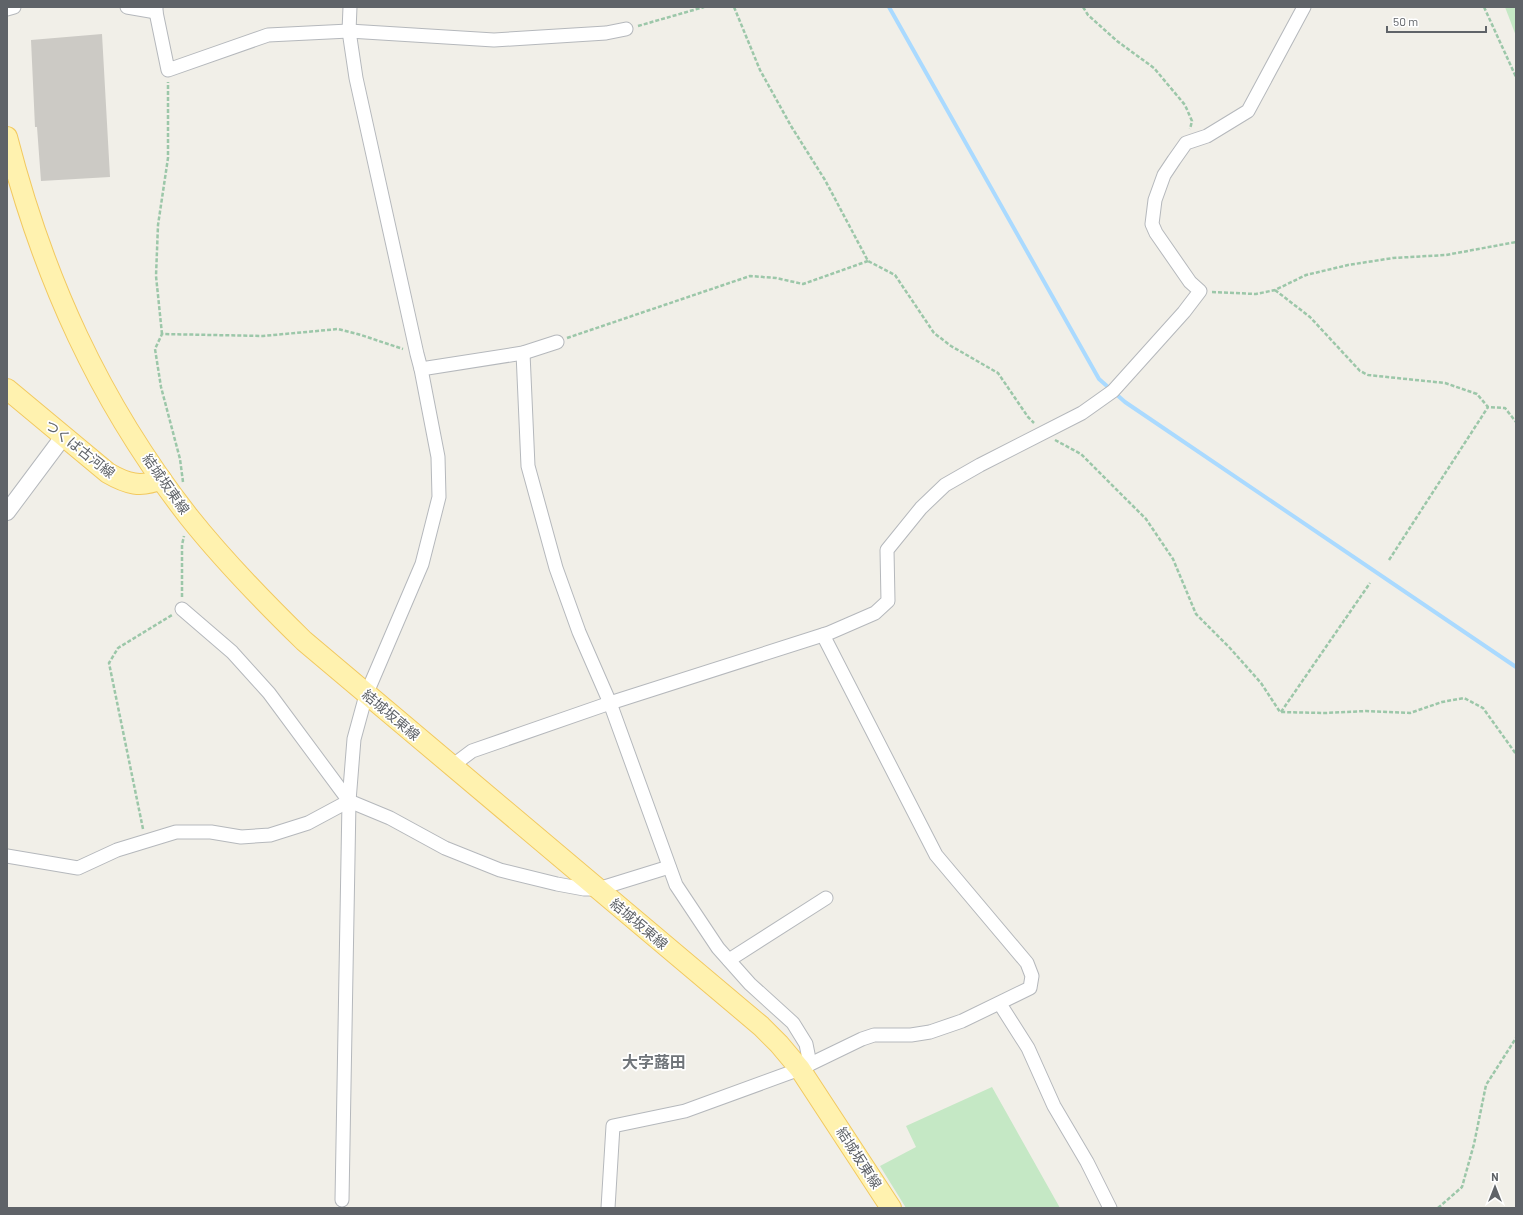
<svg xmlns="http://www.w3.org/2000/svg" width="1523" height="1215" font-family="Barlow,'Noto Sans JP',sans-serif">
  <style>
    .green { fill: #c5e8c5 }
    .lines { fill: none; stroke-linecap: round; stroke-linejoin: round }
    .stream { stroke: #aadaff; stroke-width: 4 }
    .building { fill: #cccac5 }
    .minor-casing { stroke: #b5b8bc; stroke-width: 15 }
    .tertiary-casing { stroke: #b5b8bc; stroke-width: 18 }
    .primary-casing { stroke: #f2c960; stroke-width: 22 }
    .path { stroke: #9cc7a9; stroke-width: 2.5; stroke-dasharray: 4 2; stroke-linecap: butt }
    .minor { stroke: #fff; stroke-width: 13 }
    .tertiary { stroke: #fff; stroke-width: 16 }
    .primary { stroke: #fff2af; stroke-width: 20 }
    .labels { text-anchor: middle; stroke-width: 3.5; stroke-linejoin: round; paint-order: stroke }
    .street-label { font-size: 14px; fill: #5f6368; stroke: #fff }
    .quarter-label { font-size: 16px; font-weight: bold; fill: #70757a; stroke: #fff }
  </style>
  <rect width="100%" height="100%" fill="#f1efe8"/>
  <g class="green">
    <path d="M 1505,7 L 1516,7 L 1516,36 Z"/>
    <path d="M 992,1087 L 1060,1208 L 906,1208 L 880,1166 L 916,1147 L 906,1126 Z"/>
  </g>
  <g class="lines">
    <path class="stream" d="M 889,7 L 1099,379 L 1125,402 L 1516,667"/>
  </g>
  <path class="building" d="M 102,34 L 110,177 L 41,181 L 37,127 L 35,127 L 31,40 Z"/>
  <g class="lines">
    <defs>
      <g id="minor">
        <path d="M 127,7 L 156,12 L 156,7"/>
        <path d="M 7,9 L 14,7"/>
        <path d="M 156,12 L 168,70 L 268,35 L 349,31 L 494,40 L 606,33 L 626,29"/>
        <path d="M 523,353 L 528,466 L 556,568 L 579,632 L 610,703 L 676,885 L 718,948 L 750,984 L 793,1023 L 806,1044 L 810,1064"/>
        <path d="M 421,369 L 523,353 L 557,342"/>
        <path d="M 182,609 L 232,652 L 269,693 L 349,801 L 390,818 L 445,848 L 500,870 L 557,884 L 584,889 L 598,889 L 669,867"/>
        <path d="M 452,766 L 472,751 L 610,703 L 829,633 L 875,613 L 888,601 L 887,550 L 921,508 L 945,485 L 980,465 L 1082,413 L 1113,391 L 1184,312 L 1200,291 L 1190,282 L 1156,233 L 1152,224 L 1155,200 L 1164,175 L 1174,160 L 1186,143 L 1207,136 L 1248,111 L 1304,7"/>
        <path d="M 7,856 L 78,868 L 117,850 L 176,832 L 211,832 L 241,837 L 270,835 L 308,823 L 349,801"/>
        <path d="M 729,960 L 826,898"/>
        <path d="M 1000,1004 L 1028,1048 L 1054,1106 L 1087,1162 L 1110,1208"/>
        <path d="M 342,1200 L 349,801 L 354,739 L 366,695 L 422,564 L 439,497 L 438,457 L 421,369 L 417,354 L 356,78 L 349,31 L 350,7"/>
        <path d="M 608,1208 L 613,1126 L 685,1111 L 800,1069 L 862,1039 L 874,1035 L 911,1035 L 930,1032 L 962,1021 L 1030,988 L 1032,976 L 1027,963 L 936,855 L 823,635"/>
      </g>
      <path id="tertiary" d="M 7,512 L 63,437"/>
      <g id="primary">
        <path d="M 7,137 C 43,277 99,402 189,517 C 224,561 263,601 304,641 L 761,1026 L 779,1044 L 800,1069 L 891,1208"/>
        <path d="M 7,389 L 108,473 C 127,484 141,488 161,479"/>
      </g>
    </defs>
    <use href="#minor" class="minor-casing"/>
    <use href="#tertiary" class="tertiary-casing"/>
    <use href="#primary" class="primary-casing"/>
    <g class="path">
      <path d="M 734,7 L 760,70 L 791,126 L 825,180 L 868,261 L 895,275 L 934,333 L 951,346 L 998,373 L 1028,417 L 1034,423"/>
      <path d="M 1083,7 L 1088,15 L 1117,41 L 1154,68 L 1185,105 L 1192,121 L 1190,129"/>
      <path d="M 1484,7 L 1516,77"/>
      <path d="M 638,26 L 704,7"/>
      <path d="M 1275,290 L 1310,317 L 1360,371 L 1368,375 L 1445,383 L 1477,394 L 1488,407 L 1505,408 L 1516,422"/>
      <path d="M 1212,292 L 1256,294 L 1275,290 L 1306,275 L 1348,265 L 1393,258 L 1446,255 L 1516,242"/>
      <path d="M 162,334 L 156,276 L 158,225 L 168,158 L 168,82"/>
      <path d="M 567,338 L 750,276 L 776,278 L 803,284 L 868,261"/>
      <path d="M 1055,440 L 1081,454 L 1146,519 L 1173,559 L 1196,614 L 1229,647 L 1261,683 L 1280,712 L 1325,713 L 1366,711 L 1410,713 L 1442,702 L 1464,698 L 1483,708 L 1516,754"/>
      <path d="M 183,482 L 180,459 L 161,387 L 155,349 L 162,334 L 263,336 L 338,329 L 361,335 L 403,349"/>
      <path d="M 1389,560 L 1488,407"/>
      <path d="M 182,597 L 182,545 L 184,536"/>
      <path d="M 1281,712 L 1370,583"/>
      <path d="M 143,829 L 109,663 L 118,648 L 172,615"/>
      <path d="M 1438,1208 L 1462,1187 L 1474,1144 L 1486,1085 L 1516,1038"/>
    </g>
    <use href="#minor" class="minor"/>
    <use href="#tertiary" class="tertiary"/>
    <use href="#primary" class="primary"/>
  </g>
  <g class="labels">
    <g class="street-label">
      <text transform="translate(80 449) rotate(38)" y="5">つくば古河線</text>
      <text transform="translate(166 484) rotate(55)" y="5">結城坂東線</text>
      <text transform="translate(391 715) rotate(40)" y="5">結城坂東線</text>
      <text transform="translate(639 924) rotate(40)" y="5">結城坂東線</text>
      <text transform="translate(859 1158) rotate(57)" y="5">結城坂東線</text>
    </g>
    <g class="quarter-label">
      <text x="654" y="1068">大字蕗田</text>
    </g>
  </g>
  <rect width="1523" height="1215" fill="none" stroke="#5f6368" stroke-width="16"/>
  <g transform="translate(1495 1187)" stroke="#ffffff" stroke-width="3" paint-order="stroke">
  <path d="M0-3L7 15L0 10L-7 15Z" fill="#5f6368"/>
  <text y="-6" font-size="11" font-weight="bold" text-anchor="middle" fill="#5f6368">N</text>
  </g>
  <path d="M1387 26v6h99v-6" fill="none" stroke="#5f6368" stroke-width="2"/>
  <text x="1393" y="26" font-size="12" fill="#5f6368" stroke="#ffffff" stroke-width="3" paint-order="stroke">50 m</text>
</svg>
